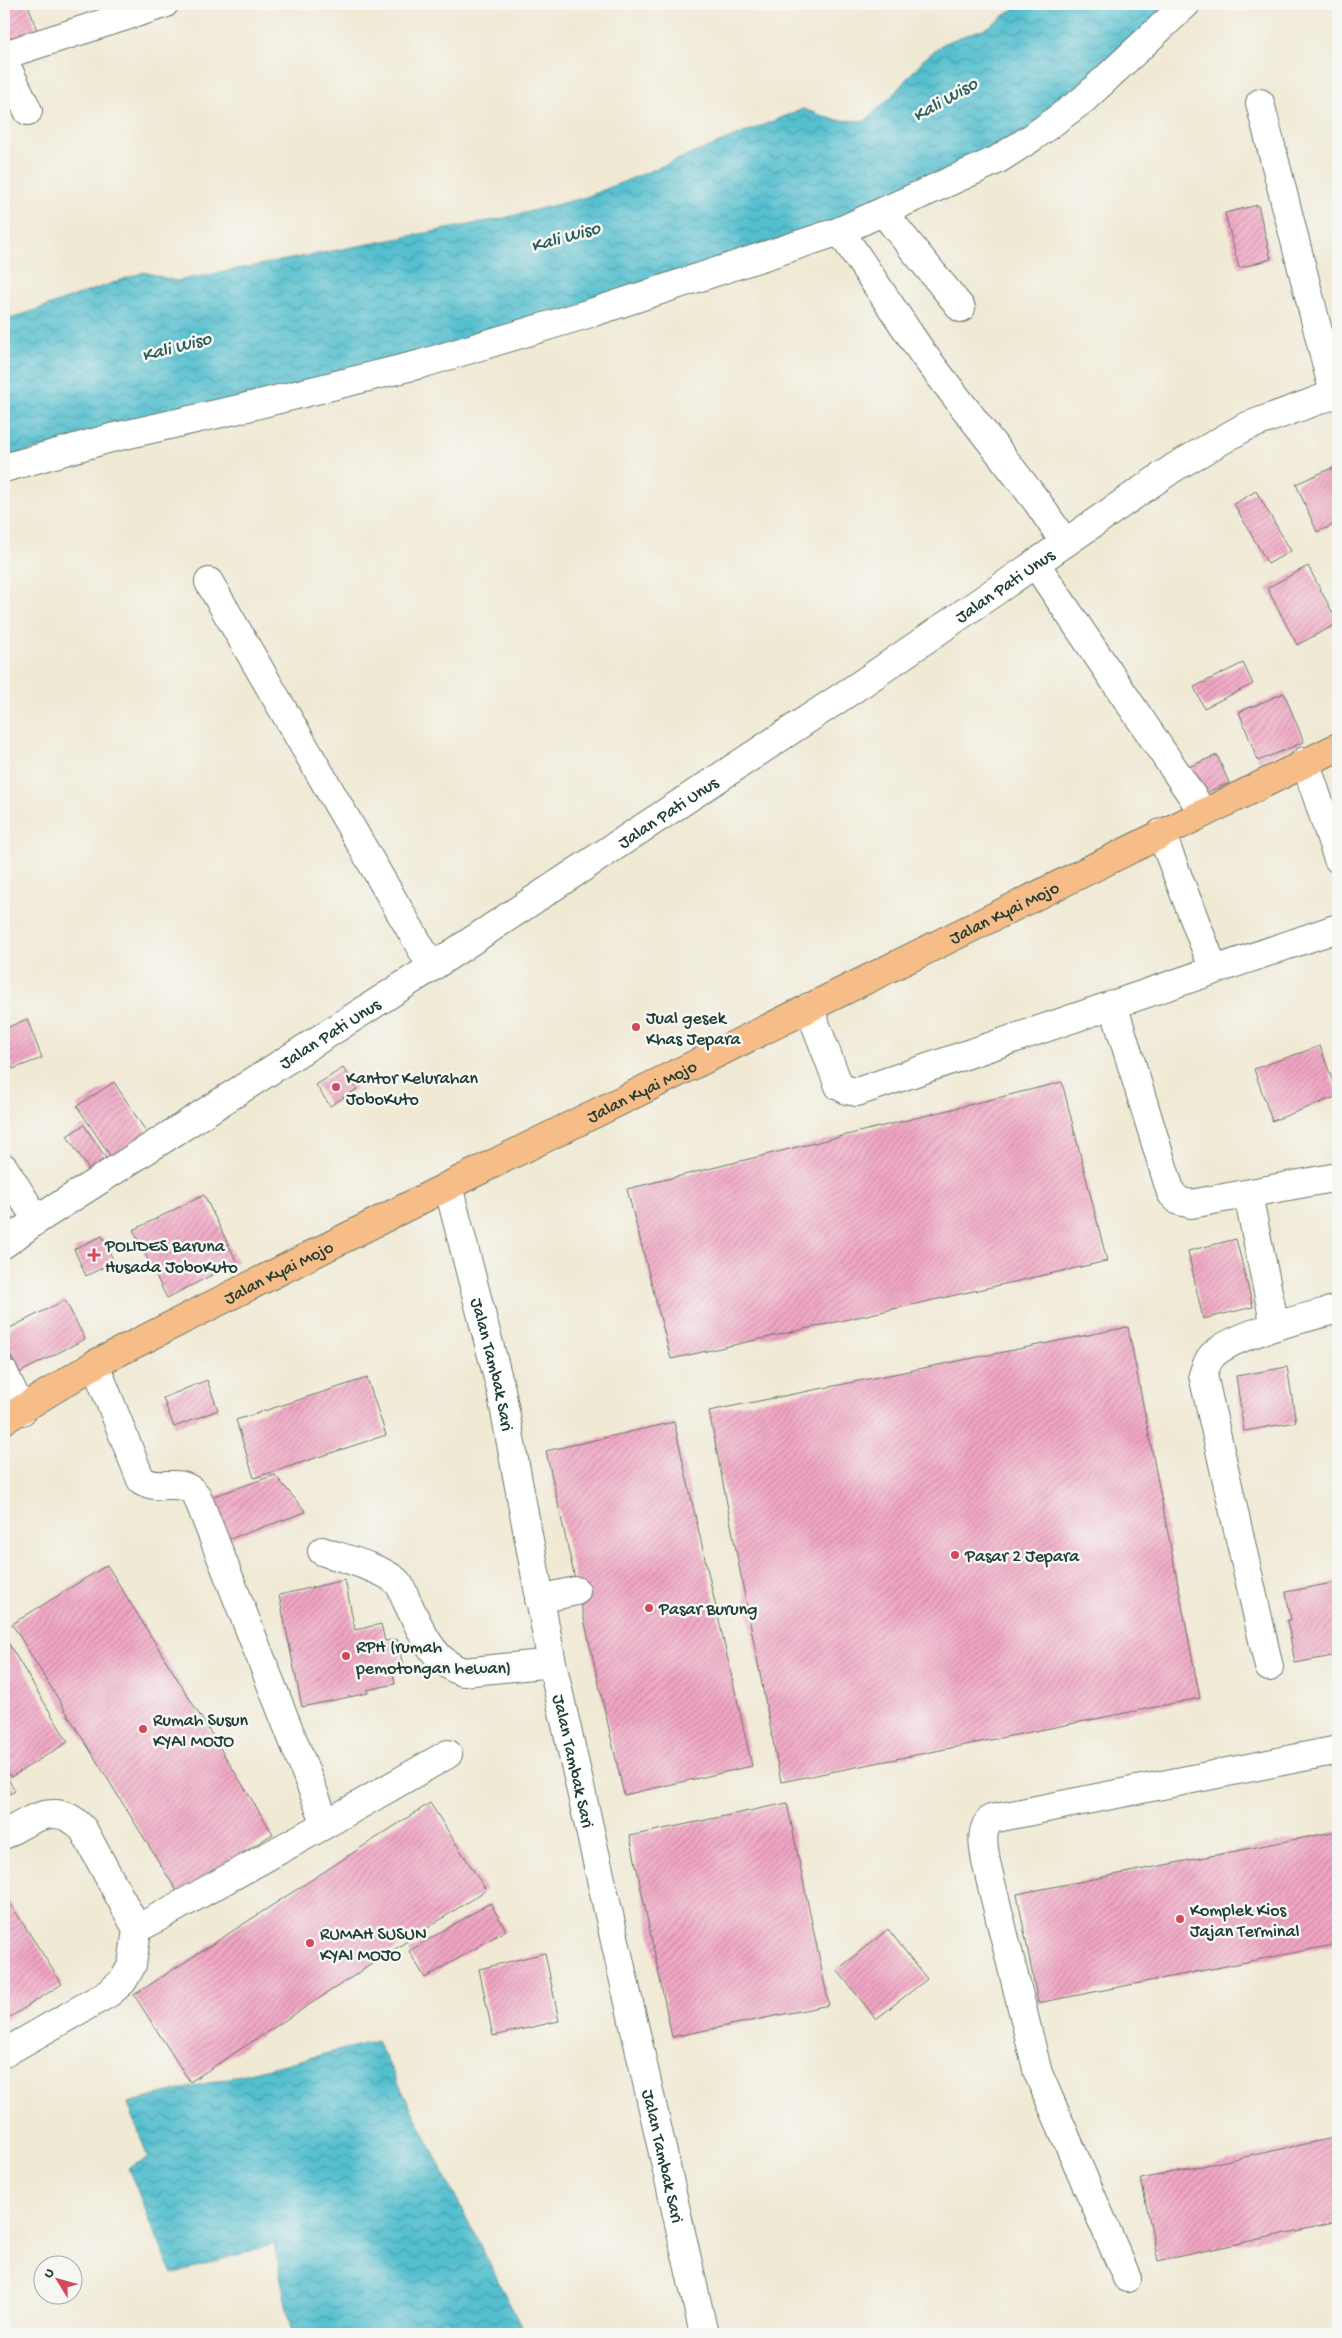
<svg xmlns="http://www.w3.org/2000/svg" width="1342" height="2338" font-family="'Gochi Hand',sans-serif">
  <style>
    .water { fill: url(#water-waves); stroke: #3a7e82 }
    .building { fill: url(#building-hatch) }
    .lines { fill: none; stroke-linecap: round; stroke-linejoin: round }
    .minor-casing { stroke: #68796c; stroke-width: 30 }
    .major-casing { stroke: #68796c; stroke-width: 30 }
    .minor { stroke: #fff; stroke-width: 28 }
    .major { stroke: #f7bd88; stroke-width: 28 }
    .poi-dot { fill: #d1495b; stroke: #f6f6f2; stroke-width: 2 }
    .labels { text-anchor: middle; stroke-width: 5; stroke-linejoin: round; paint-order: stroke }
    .street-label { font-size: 18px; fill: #1f3d34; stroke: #f6f6f2 }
    .poi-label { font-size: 18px; fill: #1f3d34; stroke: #f6f6f2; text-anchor: start }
    .water-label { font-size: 19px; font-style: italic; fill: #2c5e5b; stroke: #f6f6f2 }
  </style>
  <defs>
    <pattern id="water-waves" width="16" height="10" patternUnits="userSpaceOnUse" patternTransform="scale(1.25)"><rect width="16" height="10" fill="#54bfcf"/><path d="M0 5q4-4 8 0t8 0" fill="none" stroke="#459ca9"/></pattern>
    <pattern id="building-hatch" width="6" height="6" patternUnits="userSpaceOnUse" patternTransform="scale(1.25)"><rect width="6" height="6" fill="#f2a6c4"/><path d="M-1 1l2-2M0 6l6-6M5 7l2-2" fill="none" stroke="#c388a0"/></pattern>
  </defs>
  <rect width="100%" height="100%" fill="#f6f6f2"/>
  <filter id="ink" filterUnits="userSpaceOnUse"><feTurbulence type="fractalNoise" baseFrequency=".02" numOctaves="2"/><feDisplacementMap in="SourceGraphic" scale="10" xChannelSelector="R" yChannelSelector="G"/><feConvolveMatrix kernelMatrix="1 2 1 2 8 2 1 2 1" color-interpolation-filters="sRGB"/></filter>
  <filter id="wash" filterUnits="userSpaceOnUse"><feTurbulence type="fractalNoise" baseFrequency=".0096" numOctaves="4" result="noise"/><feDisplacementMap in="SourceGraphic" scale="20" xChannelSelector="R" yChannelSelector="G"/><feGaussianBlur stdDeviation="1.12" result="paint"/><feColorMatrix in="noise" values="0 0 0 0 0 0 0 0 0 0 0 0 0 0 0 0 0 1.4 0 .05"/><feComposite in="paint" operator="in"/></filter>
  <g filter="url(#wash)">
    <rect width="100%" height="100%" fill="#f0e9d4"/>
    <g class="water">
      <path d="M 1021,4 L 1182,4 L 1064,112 L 857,217 L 473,342 L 4,457 L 4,321 L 144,272 L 176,281 L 504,218 L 586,197 L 803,109 L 835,120 L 865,121 L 892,96 L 922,61 L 944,43 L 988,27 Z"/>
      <path d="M 377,2041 L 525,2334 L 292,2334 L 274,2244 L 172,2274 L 128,2168 L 148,2158 L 128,2103 Z"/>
    </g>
    <g id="blocks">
      <g class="building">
        <path d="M 4,4 L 28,4 L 38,34 L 11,43 L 4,26 Z"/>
        <path d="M 1258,205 L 1271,259 L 1239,268 L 1225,213 Z"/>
        <path d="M 1332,468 L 1338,483 L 1338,523 L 1317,532 L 1296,484 Z"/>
        <path d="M 1256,491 L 1291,551 L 1268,564 L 1234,504 Z"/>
        <path d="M 1308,566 L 1338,623 L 1297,645 L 1267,588 Z"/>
        <path d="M 1243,663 L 1253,684 L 1204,708 L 1194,687 Z"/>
        <path d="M 1284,693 L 1304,742 L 1258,761 L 1239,712 Z"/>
        <path d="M 1217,755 L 1229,783 L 1196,797 L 1184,769 Z"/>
        <path d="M 27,1019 L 42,1058 L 13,1069 L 4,1046 L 4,1029 Z"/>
        <path d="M 1320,1046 L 1338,1096 L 1272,1121 L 1254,1069 Z"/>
        <path d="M 343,1068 L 357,1089 L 330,1106 L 316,1085 Z"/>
        <path d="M 114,1082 L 147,1133 L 111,1157 L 77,1106 Z"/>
        <path d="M 1062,1082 L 1107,1261 L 671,1359 L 627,1189 Z"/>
        <path d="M 84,1125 L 106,1158 L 89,1170 L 67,1136 Z"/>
        <path d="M 204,1195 L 237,1262 L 167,1298 L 133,1230 Z"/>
        <path d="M 102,1236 L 114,1262 L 86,1276 L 74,1249 Z"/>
        <path d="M 1236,1239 L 1253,1307 L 1203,1319 L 1188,1251 Z"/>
        <path d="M 65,1300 L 85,1339 L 19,1373 L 4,1342 L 4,1331 Z"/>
        <path d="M 1128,1327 L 1200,1698 L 781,1782 L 709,1411 Z"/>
        <path d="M 1287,1367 L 1296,1422 L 1244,1431 L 1236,1376 Z"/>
        <path d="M 367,1378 L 386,1435 L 254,1478 L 236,1420 Z"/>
        <path d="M 207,1380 L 218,1410 L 174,1427 L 163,1398 Z"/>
        <path d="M 674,1422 L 752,1766 L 624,1795 L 546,1451 Z"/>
        <path d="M 275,1475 L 306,1512 L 221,1542 L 203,1500 Z"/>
        <path d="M 107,1565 L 273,1834 L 178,1893 L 12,1624 Z"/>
        <path d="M 345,1580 L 355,1630 L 381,1624 L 385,1641 L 397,1639 L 404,1670 L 393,1673 L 395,1684 L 367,1690 L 368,1693 L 302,1707 L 279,1595 Z"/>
        <path d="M 1338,1582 L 1338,1655 L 1295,1663 L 1287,1620 L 1291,1620 L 1286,1592 Z"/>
        <path d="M 4,1636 L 68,1742 L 11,1777 L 4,1764 Z"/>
        <path d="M 4,1772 L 15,1791 L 4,1797 Z"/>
        <path d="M 430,1803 L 486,1890 L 190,2082 L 134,1995 Z"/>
        <path d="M 787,1803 L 829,2005 L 672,2037 L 630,1836 Z"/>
        <path d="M 1338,1831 L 1338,1944 L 1038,2003 L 1017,1894 Z"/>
        <path d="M 4,1894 L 62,1984 L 4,2021 Z"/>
        <path d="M 490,1903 L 506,1930 L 425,1978 L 409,1951 Z"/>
        <path d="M 888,1929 L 927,1979 L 876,2019 L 837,1970 Z"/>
        <path d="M 545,1953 L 559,2021 L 493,2036 L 479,1969 Z"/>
        <path d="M 1338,2137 L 1338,2222 L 1158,2261 L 1141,2179 Z"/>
      </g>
    </g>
  </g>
  <g filter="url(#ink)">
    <use href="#blocks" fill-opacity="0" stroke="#68796c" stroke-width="1"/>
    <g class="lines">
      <defs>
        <g id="minor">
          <path d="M 4,55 L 164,4"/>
          <path d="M 4,61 L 28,111"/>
          <path d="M 1260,103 L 1334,394"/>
          <path d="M 883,212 L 961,308"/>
          <path d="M 840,231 L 923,354 L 1038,503 L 1065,543"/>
          <path d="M 4,468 L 111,438 L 239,409 L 421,364 L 594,312 L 840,231 L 997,160 L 1033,137 L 1083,100 L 1186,4"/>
          <path d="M 1035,563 L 1203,812"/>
          <path d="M 209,582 L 432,967"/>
          <path d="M 1305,761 L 1338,859"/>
          <path d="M 1161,833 L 1214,970"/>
          <path d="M 1113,1004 L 1171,1193 L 1179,1201 L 1191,1204 L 1338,1177"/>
          <path d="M 809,1007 L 839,1086 L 847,1090 L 857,1092 L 1338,928"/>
          <path d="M 4,1168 L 37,1220"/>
          <path id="s1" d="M 448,1186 L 501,1390 L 552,1663 L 704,2334"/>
          <path d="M 1248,1195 L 1275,1326"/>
          <path id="s2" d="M 4,1244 L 37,1220 L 432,967 L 864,682 L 1175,467 L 1245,427 L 1338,393"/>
          <path d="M 95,1364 L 141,1480 C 160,1493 181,1475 197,1496 L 326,1824"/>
          <path d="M 4,1373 L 22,1411"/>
          <path d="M 322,1551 C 342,1558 382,1568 396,1581 C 402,1586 404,1595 407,1602 C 421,1629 431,1661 463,1672 L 552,1663"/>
          <path d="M 539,1599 L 576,1591"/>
          <path d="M 1269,1667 L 1203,1375 C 1205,1369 1207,1362 1211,1357 C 1229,1335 1309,1317 1338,1309"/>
          <path d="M 4,1835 C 31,1819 58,1800 83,1829 L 137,1929 L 132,1965 L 123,1981 L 109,1993 L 4,2053"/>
          <path d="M 137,1929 L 326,1824 L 448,1754"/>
          <path d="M 1127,2278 L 1038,2073 L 986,1862 C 984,1847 979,1831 991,1819 L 1338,1750"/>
        </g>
        <g id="major">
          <path id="s3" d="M 4,1420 L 95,1364 L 448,1186 L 1338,747"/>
        </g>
      </defs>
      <use href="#minor" class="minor-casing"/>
      <use href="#major" class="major-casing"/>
      <use href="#minor" class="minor"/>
      <use href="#major" class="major"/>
    </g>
  </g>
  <g class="poi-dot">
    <circle cx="636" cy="1027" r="5"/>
    <circle cx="336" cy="1087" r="5"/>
    <path d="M91.5 1247.5h5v5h5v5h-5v5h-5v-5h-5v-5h5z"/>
    <circle cx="955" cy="1555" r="5"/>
    <circle cx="649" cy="1608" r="5"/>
    <circle cx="346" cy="1656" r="5"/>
    <circle cx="143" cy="1729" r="5"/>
    <circle cx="1180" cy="1919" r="5"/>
    <circle cx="310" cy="1943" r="5"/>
  </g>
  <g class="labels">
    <g class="street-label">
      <text dy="6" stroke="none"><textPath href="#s2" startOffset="1198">Jalan Pati Unus</textPath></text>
      <text dy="6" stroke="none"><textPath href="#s2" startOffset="792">Jalan Pati Unus</textPath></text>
      <text dy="6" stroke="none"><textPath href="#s3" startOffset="1122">Jalan Kyai Mojo</textPath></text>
      <text dy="6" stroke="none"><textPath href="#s2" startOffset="388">Jalan Pati Unus</textPath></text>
      <text dy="6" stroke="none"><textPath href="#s3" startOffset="718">Jalan Kyai Mojo</textPath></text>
      <text dy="6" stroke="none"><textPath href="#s3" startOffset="312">Jalan Kyai Mojo</textPath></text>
      <text dy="6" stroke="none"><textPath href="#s1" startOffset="184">Jalan Tambak Sari</textPath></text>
      <text dy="6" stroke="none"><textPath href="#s1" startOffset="589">Jalan Tambak Sari</textPath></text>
      <text dy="6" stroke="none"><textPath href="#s1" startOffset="994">Jalan Tambak Sari</textPath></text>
    </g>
    <g class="poi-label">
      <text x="646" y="1023">Jual gesek<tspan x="646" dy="21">Khas Jepara</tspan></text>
      <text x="346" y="1083">Kantor Kelurahan<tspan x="346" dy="21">JoboKuto</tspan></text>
      <text x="105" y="1251">POLIDES Baruna<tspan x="105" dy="21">Husada JoboKuto</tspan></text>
      <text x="965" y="1561">Pasar 2 Jepara</text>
      <text x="659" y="1614">Pasar Burung</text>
      <text x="356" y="1652">RPH (rumah<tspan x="356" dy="21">pemotongan hewan)</tspan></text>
      <text x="153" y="1725">Rumah Susun<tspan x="153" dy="21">KYAI MOJO</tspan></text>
      <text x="1190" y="1915">Komplek Kios<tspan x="1190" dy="21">Jajan Terminal</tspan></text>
      <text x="320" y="1939">RUMAH SUSUN<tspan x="320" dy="21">KYAI MOJO</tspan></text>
    </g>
    <g class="water-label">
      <text transform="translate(944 98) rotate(-30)" y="7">Kali Wiso</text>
      <text transform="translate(565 235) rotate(-16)" y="7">Kali Wiso</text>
      <text transform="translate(176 345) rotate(-15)" y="7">Kali Wiso</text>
    </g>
  </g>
  <rect width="1342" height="2338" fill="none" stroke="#f6f6f2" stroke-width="20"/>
  <g transform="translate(58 2280) rotate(307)"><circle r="24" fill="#f6f6f2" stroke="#a0aca6"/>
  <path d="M0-4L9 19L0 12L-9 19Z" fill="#d1495b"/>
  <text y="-8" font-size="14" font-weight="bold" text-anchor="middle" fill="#1f3d34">U</text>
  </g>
</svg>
